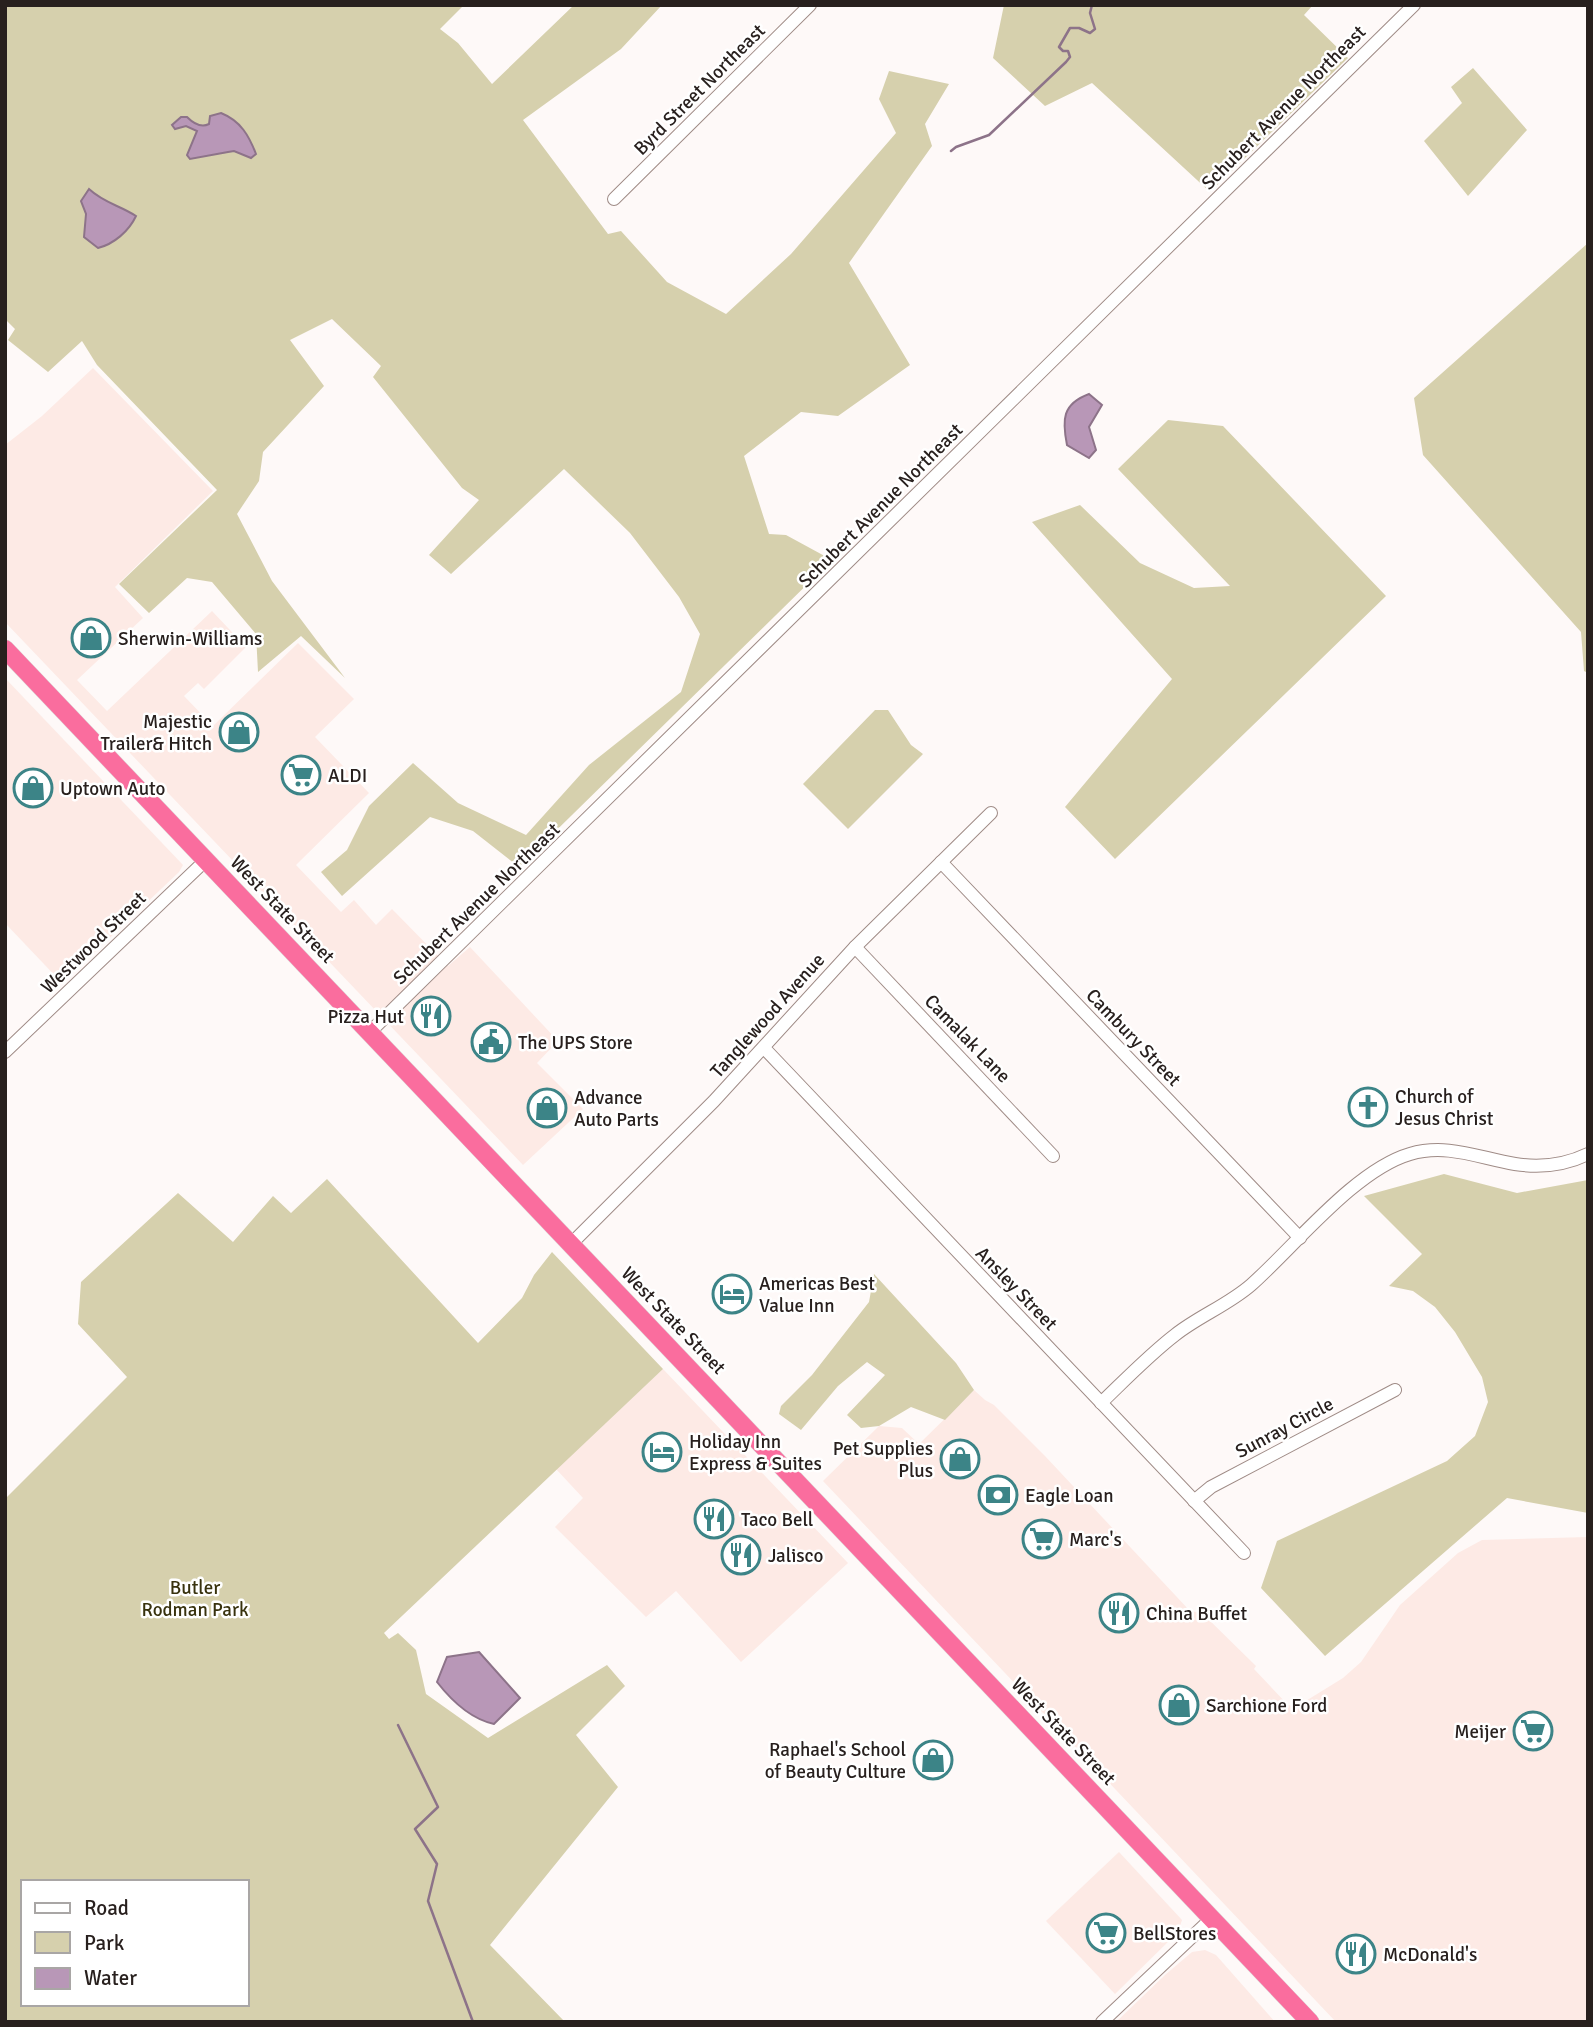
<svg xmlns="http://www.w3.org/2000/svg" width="1593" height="2027" font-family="Signika,sans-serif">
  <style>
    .built { fill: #fdeae5 }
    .green { fill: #d6d0ad; fill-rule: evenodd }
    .water { fill: #b897b7; stroke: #8d7389; stroke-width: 2 }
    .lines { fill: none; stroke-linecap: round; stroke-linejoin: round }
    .stream { stroke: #8d7389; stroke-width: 2.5 }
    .minor-casing { stroke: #9f8b86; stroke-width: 14 }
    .highway-casing { stroke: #d8d7d6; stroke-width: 19 }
    .minor { stroke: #fff; stroke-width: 12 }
    .highway { stroke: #fa6d9e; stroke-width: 18 }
    .labels { text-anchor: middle; stroke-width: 5; stroke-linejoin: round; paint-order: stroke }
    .street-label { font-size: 19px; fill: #28201e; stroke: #fff }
    .poi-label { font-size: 19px; fill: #28201e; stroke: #fff; text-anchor: start }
    .park-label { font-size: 19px; fill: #38320e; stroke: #fff }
  </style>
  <rect width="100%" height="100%" fill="#fef9f8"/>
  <g class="built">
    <path d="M 93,368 L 213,491 L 115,587 L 143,618 L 77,680 L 107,711 L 212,611 L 246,647 L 204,689 L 198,683 L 184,696 L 213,726 L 298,643 L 354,699 L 315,737 L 369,793 L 296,865 L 341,912 L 354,900 L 376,925 L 392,909 L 448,966 L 470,947 L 558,1041 L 537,1063 L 583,1109 L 523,1165 L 5,622 L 5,445 L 42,416 Z"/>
    <path d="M 5,678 L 183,865 L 179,872 L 62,983 L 5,923 Z"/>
    <path d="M 663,1369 L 848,1563 L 741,1662 L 676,1591 L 646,1617 L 555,1527 L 583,1498 L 556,1469 Z"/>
    <path d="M 974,1390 L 985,1400 L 994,1405 L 1045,1456 L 1190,1611 L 1202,1613 L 1256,1666 L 1254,1669 L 1288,1705 L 1296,1707 L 1343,1678 L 1361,1662 L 1400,1605 L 1458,1553 L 1482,1540 L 1588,1537 L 1588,2022 L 1336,2022 L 823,1481 L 879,1426 L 902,1428 L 919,1444 Z"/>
    <path d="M 1119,1852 L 1182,1920 L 1178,1932 L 1115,1994 L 1046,1921 Z"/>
    <path d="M 1205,1950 L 1216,1955 L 1275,2022 L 1116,2022 L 1165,1975 L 1192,1952 Z"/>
  </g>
  <g class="green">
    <path d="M 5,5 L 464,5 L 440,29 L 458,43 L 492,84 L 574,5 L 662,5 L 621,49 L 523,120 L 608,234 L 621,231 L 667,282 L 726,314 L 791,254 L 896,133 L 879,99 L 889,71 L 949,84 L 925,124 L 932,146 L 849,263 L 910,365 L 838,416 L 801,412 L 744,456 L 769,534 L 786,535 L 832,560 L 519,867 L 473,831 L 430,817 L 342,896 L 321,872 L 347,850 L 369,806 L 413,763 L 458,803 L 526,835 L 589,765 L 681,692 L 700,634 L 679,597 L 630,533 L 564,469 L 451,574 L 429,555 L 479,500 L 462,488 L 373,377 L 381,366 L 332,319 L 290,340 L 324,386 L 263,452 L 259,481 L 237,514 L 272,581 L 345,678 L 301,636 L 258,672 L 256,634 L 212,582 L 187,578 L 149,613 L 119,584 L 217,490 L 97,365 L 82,341 L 48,372 L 8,340 L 15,329 L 5,319 Z"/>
    <path d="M 1004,5 L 1313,5 L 1304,15 L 1348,58 L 1210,192 L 1092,83 L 1045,106 L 993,58 Z"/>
    <path d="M 1473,68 L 1527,130 L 1468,196 L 1424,141 L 1462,103 L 1451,87 Z"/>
    <path d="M 1588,243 L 1588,673 L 1584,671 L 1581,632 L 1423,455 L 1414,398 Z"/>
    <path d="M 1168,420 L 1223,426 L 1386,596 L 1115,859 L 1065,807 L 1172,679 L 1032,522 L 1080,505 L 1140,563 L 1194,588 L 1230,586 L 1118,469 Z"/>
    <path d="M 875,710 L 888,710 L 911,745 L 923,754 L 848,829 L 803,784 Z"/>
    <path d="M 1444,1174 L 1517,1193 L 1588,1180 L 1588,1513 L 1507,1498 L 1325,1656 L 1261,1588 L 1277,1541 L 1447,1461 L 1475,1436 L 1488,1402 L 1482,1377 L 1455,1332 L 1435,1307 L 1413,1291 L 1389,1286 L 1422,1254 L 1364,1196 Z"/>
    <path d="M 327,1179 L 478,1343 L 522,1298 L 534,1275 L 552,1252 L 663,1369 L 384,1633 L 389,1639 L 398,1633 L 416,1650 L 426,1694 L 488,1738 L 607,1665 L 625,1686 L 576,1735 L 618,1787 L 490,1945 L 565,2022 L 5,2022 L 5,1499 L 127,1377 L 78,1324 L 81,1282 L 178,1193 L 233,1242 L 273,1196 L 291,1213 ZM 23,1882 L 247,1882 L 247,2004 L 23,2004 Z"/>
    <path d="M 874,1274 L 956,1363 L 974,1390 L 945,1420 L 911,1407 L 879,1426 L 861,1428 L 847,1415 L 885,1375 L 867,1362 L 838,1386 L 801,1430 L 779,1414 L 781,1406 L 812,1375 L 869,1302 Z"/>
  </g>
  <g class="water">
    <path d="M 221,113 C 241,121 249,136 256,154 L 251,158 L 234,151 L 228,152 L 190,159 L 187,155 L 197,131 L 186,126 L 175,129 L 172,125 L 181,117 L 187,117 C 193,123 201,128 209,124 L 210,116 Z"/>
    <path d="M 89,189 C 104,203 119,205 136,216 C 129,231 114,244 98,248 L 84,237 L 86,214 L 81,201 Z"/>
    <path d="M 1089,394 L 1102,405 L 1089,427 L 1096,450 L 1089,458 L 1067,445 C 1062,420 1062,404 1089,394 Z"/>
    <path d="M 479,1652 L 520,1698 L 494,1724 C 471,1719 451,1700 437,1682 L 447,1657 Z"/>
  </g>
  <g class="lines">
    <g class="stream">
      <path d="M 951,151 L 956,147 L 989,135 L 1066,62 L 1070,57 L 1068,51 L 1063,51 L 1059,47 L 1070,28 L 1079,28 L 1090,33 L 1095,29 L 1090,13 L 1092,5"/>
      <path d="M 398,1725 L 438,1807 L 415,1829 L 437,1864 L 428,1901 L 473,2022"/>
    </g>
    <defs>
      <g id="minor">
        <path d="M 614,199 L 810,5"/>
        <path d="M 941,862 L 1300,1238"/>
        <path d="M 855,947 L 1053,1156"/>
        <path d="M 371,1031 L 1414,5"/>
        <path d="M 764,1048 L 1244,1553"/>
        <path d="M 5,1052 L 207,859"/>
        <path d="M 572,1243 L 714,1101 L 855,947 L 991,813"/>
        <path d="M 1101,1403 C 1125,1380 1149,1355 1175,1335 C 1199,1316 1228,1305 1251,1285 C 1295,1246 1355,1170 1410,1154 C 1447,1143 1479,1158 1515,1164 C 1540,1168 1565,1165 1588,1154"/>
        <path d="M 1194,1501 L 1211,1487 L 1395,1390"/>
        <path d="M 1102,2022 L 1212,1918"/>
      </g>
      <path id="highway" d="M 5,649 L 1310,2022"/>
    </defs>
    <use href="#minor" class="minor-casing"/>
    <use href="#highway" class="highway-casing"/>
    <use href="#minor" class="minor"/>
    <use href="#highway" class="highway"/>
  </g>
  <defs>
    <symbol id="shop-ring" viewBox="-11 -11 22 22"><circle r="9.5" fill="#fff" stroke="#3c8487" stroke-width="1.5"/><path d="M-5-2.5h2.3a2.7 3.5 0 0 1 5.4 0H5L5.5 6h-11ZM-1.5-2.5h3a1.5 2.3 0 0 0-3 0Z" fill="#3c8487"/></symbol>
    <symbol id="supermarket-ring" viewBox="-11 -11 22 22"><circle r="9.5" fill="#fff" stroke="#3c8487" stroke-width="1.5"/><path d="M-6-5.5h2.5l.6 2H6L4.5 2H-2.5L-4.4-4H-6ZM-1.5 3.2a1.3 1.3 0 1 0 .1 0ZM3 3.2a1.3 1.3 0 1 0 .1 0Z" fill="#3c8487"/></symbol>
    <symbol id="restaurant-ring" viewBox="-11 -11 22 22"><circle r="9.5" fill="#fff" stroke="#3c8487" stroke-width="1.5"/><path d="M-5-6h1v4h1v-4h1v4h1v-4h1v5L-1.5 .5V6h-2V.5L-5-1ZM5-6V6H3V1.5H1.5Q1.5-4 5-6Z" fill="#3c8487"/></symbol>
    <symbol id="civic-ring" viewBox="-11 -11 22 22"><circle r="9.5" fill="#fff" stroke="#3c8487" stroke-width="1.5"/><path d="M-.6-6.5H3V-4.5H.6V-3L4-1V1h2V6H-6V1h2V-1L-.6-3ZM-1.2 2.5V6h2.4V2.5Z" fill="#3c8487"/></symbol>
    <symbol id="church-ring" viewBox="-11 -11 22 22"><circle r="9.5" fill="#fff" stroke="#3c8487" stroke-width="1.5"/><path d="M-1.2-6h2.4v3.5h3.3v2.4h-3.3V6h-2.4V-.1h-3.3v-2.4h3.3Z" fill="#3c8487"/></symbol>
    <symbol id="hotel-ring" viewBox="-11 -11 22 22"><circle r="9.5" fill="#fff" stroke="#3c8487" stroke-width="1.5"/><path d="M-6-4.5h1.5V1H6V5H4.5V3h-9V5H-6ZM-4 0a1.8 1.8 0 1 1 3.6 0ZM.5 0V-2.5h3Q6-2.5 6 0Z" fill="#3c8487"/></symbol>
    <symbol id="bank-ring" viewBox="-11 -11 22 22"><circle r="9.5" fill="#fff" stroke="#3c8487" stroke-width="1.5"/><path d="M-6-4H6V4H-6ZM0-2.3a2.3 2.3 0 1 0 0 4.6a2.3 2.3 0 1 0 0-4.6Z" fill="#3c8487"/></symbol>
  </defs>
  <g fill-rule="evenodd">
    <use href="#shop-ring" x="69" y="616" width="44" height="44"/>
    <use href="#shop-ring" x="217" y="710" width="44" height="44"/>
    <use href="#supermarket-ring" x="279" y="753" width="44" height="44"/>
    <use href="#shop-ring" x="11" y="766" width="44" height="44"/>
    <use href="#restaurant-ring" x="409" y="994" width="44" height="44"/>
    <use href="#civic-ring" x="469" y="1020" width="44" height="44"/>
    <use href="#church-ring" x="1346" y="1085" width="44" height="44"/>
    <use href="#shop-ring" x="525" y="1086" width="44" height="44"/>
    <use href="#hotel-ring" x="710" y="1272" width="44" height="44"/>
    <use href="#hotel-ring" x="640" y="1430" width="44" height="44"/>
    <use href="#shop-ring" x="938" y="1437" width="44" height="44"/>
    <use href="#bank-ring" x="976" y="1473" width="44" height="44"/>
    <use href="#restaurant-ring" x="692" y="1497" width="44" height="44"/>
    <use href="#supermarket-ring" x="1020" y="1517" width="44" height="44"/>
    <use href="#restaurant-ring" x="719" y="1533" width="44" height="44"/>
    <use href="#restaurant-ring" x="1097" y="1591" width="44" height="44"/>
    <use href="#shop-ring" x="1157" y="1683" width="44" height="44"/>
    <use href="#supermarket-ring" x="1511" y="1709" width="44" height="44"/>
    <use href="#shop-ring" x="911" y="1738" width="44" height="44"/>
    <use href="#supermarket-ring" x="1084" y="1911" width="44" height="44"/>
    <use href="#restaurant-ring" x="1334" y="1932" width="44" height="44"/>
  </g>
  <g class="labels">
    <g class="street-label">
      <text transform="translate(699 89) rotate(-45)" y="7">Byrd Street Northeast</text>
      <text transform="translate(1283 107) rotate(-45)" y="7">Schubert Avenue Northeast</text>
      <text transform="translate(880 505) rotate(-45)" y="7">Schubert Avenue Northeast</text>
      <text transform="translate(476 903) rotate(-44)" y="7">Schubert Avenue Northeast</text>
      <text transform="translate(283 909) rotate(46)" y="7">West State Street</text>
      <text transform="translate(93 942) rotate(-44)" y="7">Westwood Street</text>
      <text transform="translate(767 1015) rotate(-48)" y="7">Tanglewood Avenue</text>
      <text transform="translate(1134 1037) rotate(46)" y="7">Cambury Street</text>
      <text transform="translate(968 1038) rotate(46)" y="7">Camalak Lane</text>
      <text transform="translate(1017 1288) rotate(46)" y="7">Ansley Street</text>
      <text transform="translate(674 1320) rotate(46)" y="7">West State Street</text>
      <text transform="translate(1284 1427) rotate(-28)" y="7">Sunray Circle</text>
      <text transform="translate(1064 1731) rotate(46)" y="7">West State Street</text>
    </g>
    <g class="poi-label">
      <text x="118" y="645">Sherwin-Williams</text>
      <text x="212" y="728" text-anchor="end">Majestic<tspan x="212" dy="22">Trailer&amp; Hitch</tspan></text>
      <text x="328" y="782">ALDI</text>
      <text x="60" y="795">Uptown Auto</text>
      <text x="404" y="1023" text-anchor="end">Pizza Hut</text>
      <text x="518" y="1049">The UPS Store</text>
      <text x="1395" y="1103">Church of<tspan x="1395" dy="22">Jesus Christ</tspan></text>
      <text x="574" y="1104">Advance<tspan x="574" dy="22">Auto Parts</tspan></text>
      <text x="759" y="1290">Americas Best<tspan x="759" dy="22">Value Inn</tspan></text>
      <text x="689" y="1448">Holiday Inn<tspan x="689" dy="22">Express &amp; Suites</tspan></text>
      <text x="933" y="1455" text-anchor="end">Pet Supplies<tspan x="933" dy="22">Plus</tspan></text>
      <text x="1025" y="1502">Eagle Loan</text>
      <text x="741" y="1526">Taco Bell</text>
      <text x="1069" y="1546">Marc's</text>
      <text x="768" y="1562">Jalisco</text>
      <text x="1146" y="1620">China Buffet</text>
      <text x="1206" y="1712">Sarchione Ford</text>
      <text x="1506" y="1738" text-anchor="end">Meijer</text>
      <text x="906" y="1756" text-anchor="end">Raphael's School<tspan x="906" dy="22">of Beauty Culture</tspan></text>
      <text x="1133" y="1940">BellStores</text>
      <text x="1383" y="1961">McDonald's</text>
    </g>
    <g class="park-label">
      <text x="195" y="1594">Butler<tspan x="195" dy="22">Rodman Park</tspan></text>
    </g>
  </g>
  <rect width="1593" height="2027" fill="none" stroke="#28201e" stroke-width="14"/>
  <rect x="21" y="1880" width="228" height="126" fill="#ffffff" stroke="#a9a6a5" stroke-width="2"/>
  <rect x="35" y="1903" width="35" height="10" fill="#ffffff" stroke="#a9a6a5" stroke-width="2"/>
  <text x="84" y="1915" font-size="21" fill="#28201e">Road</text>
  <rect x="35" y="1932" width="35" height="21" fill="#d6d0ad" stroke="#a9a6a5" stroke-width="2"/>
  <text x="84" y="1950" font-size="21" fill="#28201e">Park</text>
  <rect x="35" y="1968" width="35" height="21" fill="#b897b7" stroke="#a9a6a5" stroke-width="2"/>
  <text x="84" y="1985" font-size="21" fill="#28201e">Water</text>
</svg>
